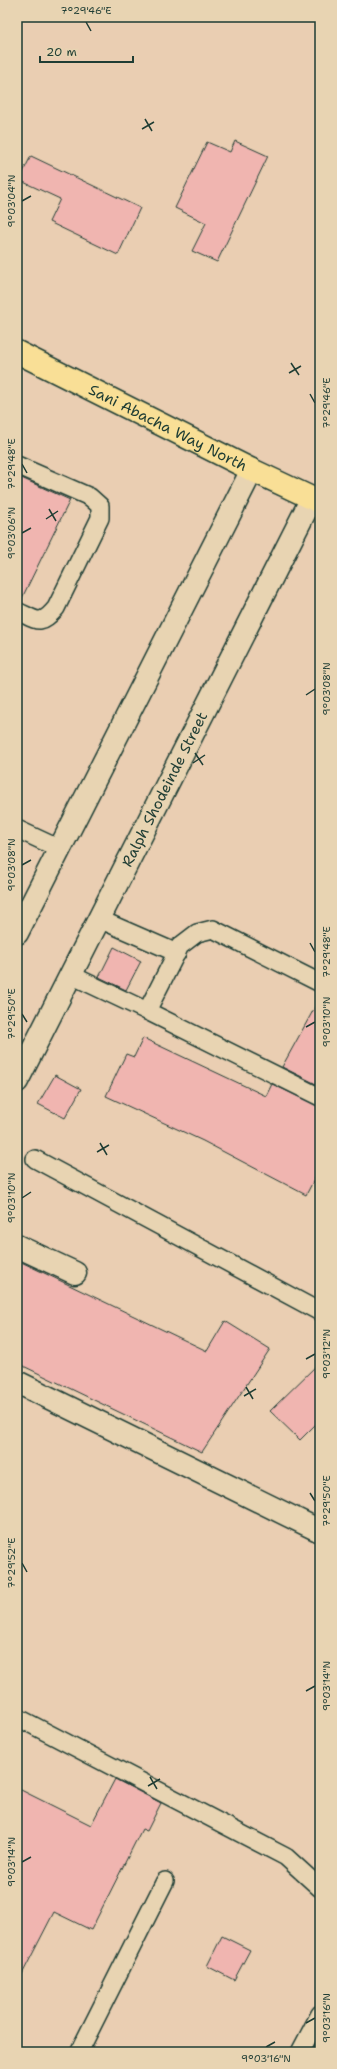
<svg xmlns="http://www.w3.org/2000/svg" width="337" height="2069" font-family="'Shantell Sans',sans-serif">
  <style>
    .building { fill: #f0b5b0; stroke: #1f3d34 }
    .lines { fill: none; stroke-linecap: round; stroke-linejoin: round }
    .service-casing { stroke: #1f3d34; stroke-width: 20 }
    .minor-casing { stroke: #1f3d34; stroke-width: 25 }
    .tertiary-casing { stroke: #1f3d34; stroke-width: 25 }
    .trunk-casing { stroke: #1f3d34; stroke-width: 25 }
    .service { stroke: #e8d4b2; stroke-width: 17 }
    .minor { stroke: #e8d4b2; stroke-width: 22 }
    .tertiary { stroke: #e8d4b2; stroke-width: 22 }
    .trunk { stroke: #f9df96; stroke-width: 22 }
    .ticks { fill: none; stroke: #1f3d34; stroke-width: 1.5 }
    .labels { text-anchor: middle; stroke-width: 4; stroke-linejoin: round; paint-order: stroke }
    .street-label { font-size: 15px; fill: #1f3d34; stroke: #e8d4b2 }
    .neatline { fill: none; stroke: #1f3d34; stroke-width: 1.5 }
    .ticks-label { font-size: 10px; text-anchor: middle; fill: #1f3d34 }
  </style>
  <rect width="100%" height="100%" fill="#eaceb2"/>
  <filter id="ink" filterUnits="userSpaceOnUse"><feTurbulence type="fractalNoise" baseFrequency=".025" numOctaves="2"/><feDisplacementMap in="SourceGraphic" scale="8" xChannelSelector="R" yChannelSelector="G"/><feConvolveMatrix kernelMatrix="1 2 1 2 8 2 1 2 1" color-interpolation-filters="sRGB"/></filter>
  <g filter="url(#ink)">
    <g class="building">
      <path d="M 235,141 L 268,156 L 217,262 L 192,251 L 206,223 L 175,208 L 207,142 L 230,152 Z"/>
      <path d="M 31,156 L 140,208 L 118,255 L 49,222 L 60,199 L 19,180 Z"/>
      <path d="M 17,476 L 70,500 L 20,602 L 17,601 Z"/>
      <path d="M 114,947 L 141,961 L 126,990 L 99,977 Z"/>
      <path d="M 320,998 L 320,1086 L 282,1067 Z"/>
      <path d="M 143,1038 L 266,1096 L 272,1084 L 320,1107 L 320,1168 L 306,1195 L 203,1141 L 106,1096 L 126,1054 L 134,1057 Z"/>
      <path d="M 55,1075 L 81,1089 L 65,1118 L 38,1104 Z"/>
      <path d="M 17,1260 L 207,1351 L 225,1321 L 270,1349 L 202,1452 L 17,1363 Z"/>
      <path d="M 320,1362 L 320,1420 L 300,1440 L 270,1411 Z"/>
      <path d="M 115,1779 L 161,1803 L 147,1831 L 142,1829 L 91,1930 L 54,1912 L 17,1984 L 17,1788 L 91,1825 Z"/>
      <path d="M 222,1936 L 250,1950 L 234,1980 L 207,1966 Z"/>
    </g>
    <g class="lines">
      <defs>
        <g id="service">
          <path d="M 17,465 L 90,497 L 100,506 L 100,518 L 56,608 C 40,627 37,620 17,611"/>
          <path d="M 17,829 L 60,849"/>
          <path d="M 99,919 L 177,953"/>
          <path d="M 71,975 L 147,1011"/>
          <path d="M 320,983 L 213,929 L 197,933 L 180,946 L 147,1011 L 320,1097"/>
          <path d="M 35,1159 L 320,1312"/>
          <path d="M 17,1717 L 286,1857 L 320,1888"/>
          <path d="M 79,2052 L 165,1881"/>
          <path d="M 300,2052 L 320,2014"/>
        </g>
        <g id="minor">
          <path d="M 17,1246 L 75,1273"/>
          <path d="M 17,1382 L 320,1531"/>
        </g>
        <g id="tertiary">
          <path d="M 17,933 L 252,470"/>
          <path id="s1" d="M 17,1081 L 312,498"/>
        </g>
        <g id="trunk">
          <path id="s2" d="M 17,352 L 252,470 L 320,502"/>
        </g>
      </defs>
      <use href="#service" class="service-casing"/>
      <use href="#minor" class="minor-casing"/>
      <use href="#tertiary" class="tertiary-casing"/>
      <use href="#trunk" class="trunk-casing"/>
      <use href="#service" class="service"/>
      <use href="#minor" class="minor"/>
      <use href="#tertiary" class="tertiary"/>
      <use href="#trunk" class="trunk"/>
    </g>
  </g>
  <path class="ticks" d="M 86,22 L 91,31M 145,119 L 152,131M 142,129 L 154,122M 22,201 L 31,196M 291,363 L 299,375M 289,373 L 301,366M 310,394 L 315,403M 22,464 L 27,473M 49,509 L 56,521M 46,519 L 58,511M 22,533 L 31,528M 306,695 L 315,689M 195,753 L 203,765M 193,763 L 205,755M 22,865 L 31,860M 310,943 L 315,952M 22,1014 L 27,1022M 306,1027 L 315,1022M 100,1143 L 107,1155M 97,1152 L 109,1145M 22,1198 L 31,1192M 306,1359 L 315,1354M 246,1387 L 253,1399M 244,1396 L 256,1389M 310,1493 L 315,1501M 22,1563 L 27,1572M 306,1691 L 315,1686M 150,1777 L 157,1789M 148,1786 L 160,1779M 22,1862 L 31,1857M 306,2023 L 315,2018M 266,2047 L 275,2042"/>
  <g class="labels">
    <g class="street-label">
      <text dy="5" stroke="none"><textPath href="#s2" startOffset="169">Sani Abacha Way North</textPath></text>
      <text dy="5" stroke="none"><textPath href="#s1" startOffset="327">Ralph Shodeinde Street</textPath></text>
    </g>
  </g>
  <rect width="337" height="2069" fill="none" stroke="#e8d4b2" stroke-width="44"/>
  <path d="M40 56v6h93v-6" fill="none" stroke="#1f3d34" stroke-width="2"/>
  <text x="46" y="56" font-size="12" fill="#1f3d34" stroke="#e8d4b2" stroke-width="3" paint-order="stroke">20 m</text>
  <rect x="22" y="22" width="293" height="2025" class="neatline"/>
  <g class="ticks-label">
    <text x="86" y="14">7°29'46"E</text>
    <text transform="translate(11 201) rotate(-90)" y="4">9°03'04"N</text>
    <text transform="translate(326 403) rotate(-90)" y="4">7°29'46"E</text>
    <text transform="translate(11 464) rotate(-90)" y="4">7°29'48"E</text>
    <text transform="translate(11 533) rotate(-90)" y="4">9°03'06"N</text>
    <text transform="translate(326 689) rotate(-90)" y="4">9°03'08"N</text>
    <text transform="translate(11 865) rotate(-90)" y="4">9°03'08"N</text>
    <text transform="translate(326 952) rotate(-90)" y="4">7°29'48"E</text>
    <text transform="translate(11 1014) rotate(-90)" y="4">7°29'50"E</text>
    <text transform="translate(326 1022) rotate(-90)" y="4">9°03'10"N</text>
    <text transform="translate(11 1198) rotate(-90)" y="4">9°03'10"N</text>
    <text transform="translate(326 1354) rotate(-90)" y="4">9°03'12"N</text>
    <text transform="translate(326 1501) rotate(-90)" y="4">7°29'50"E</text>
    <text transform="translate(11 1563) rotate(-90)" y="4">7°29'52"E</text>
    <text transform="translate(326 1686) rotate(-90)" y="4">9°03'14"N</text>
    <text transform="translate(11 1862) rotate(-90)" y="4">9°03'14"N</text>
    <text transform="translate(326 2018) rotate(-90)" y="4">9°03'16"N</text>
    <text x="266" y="2062">9°03'16"N</text>
  </g>
</svg>
